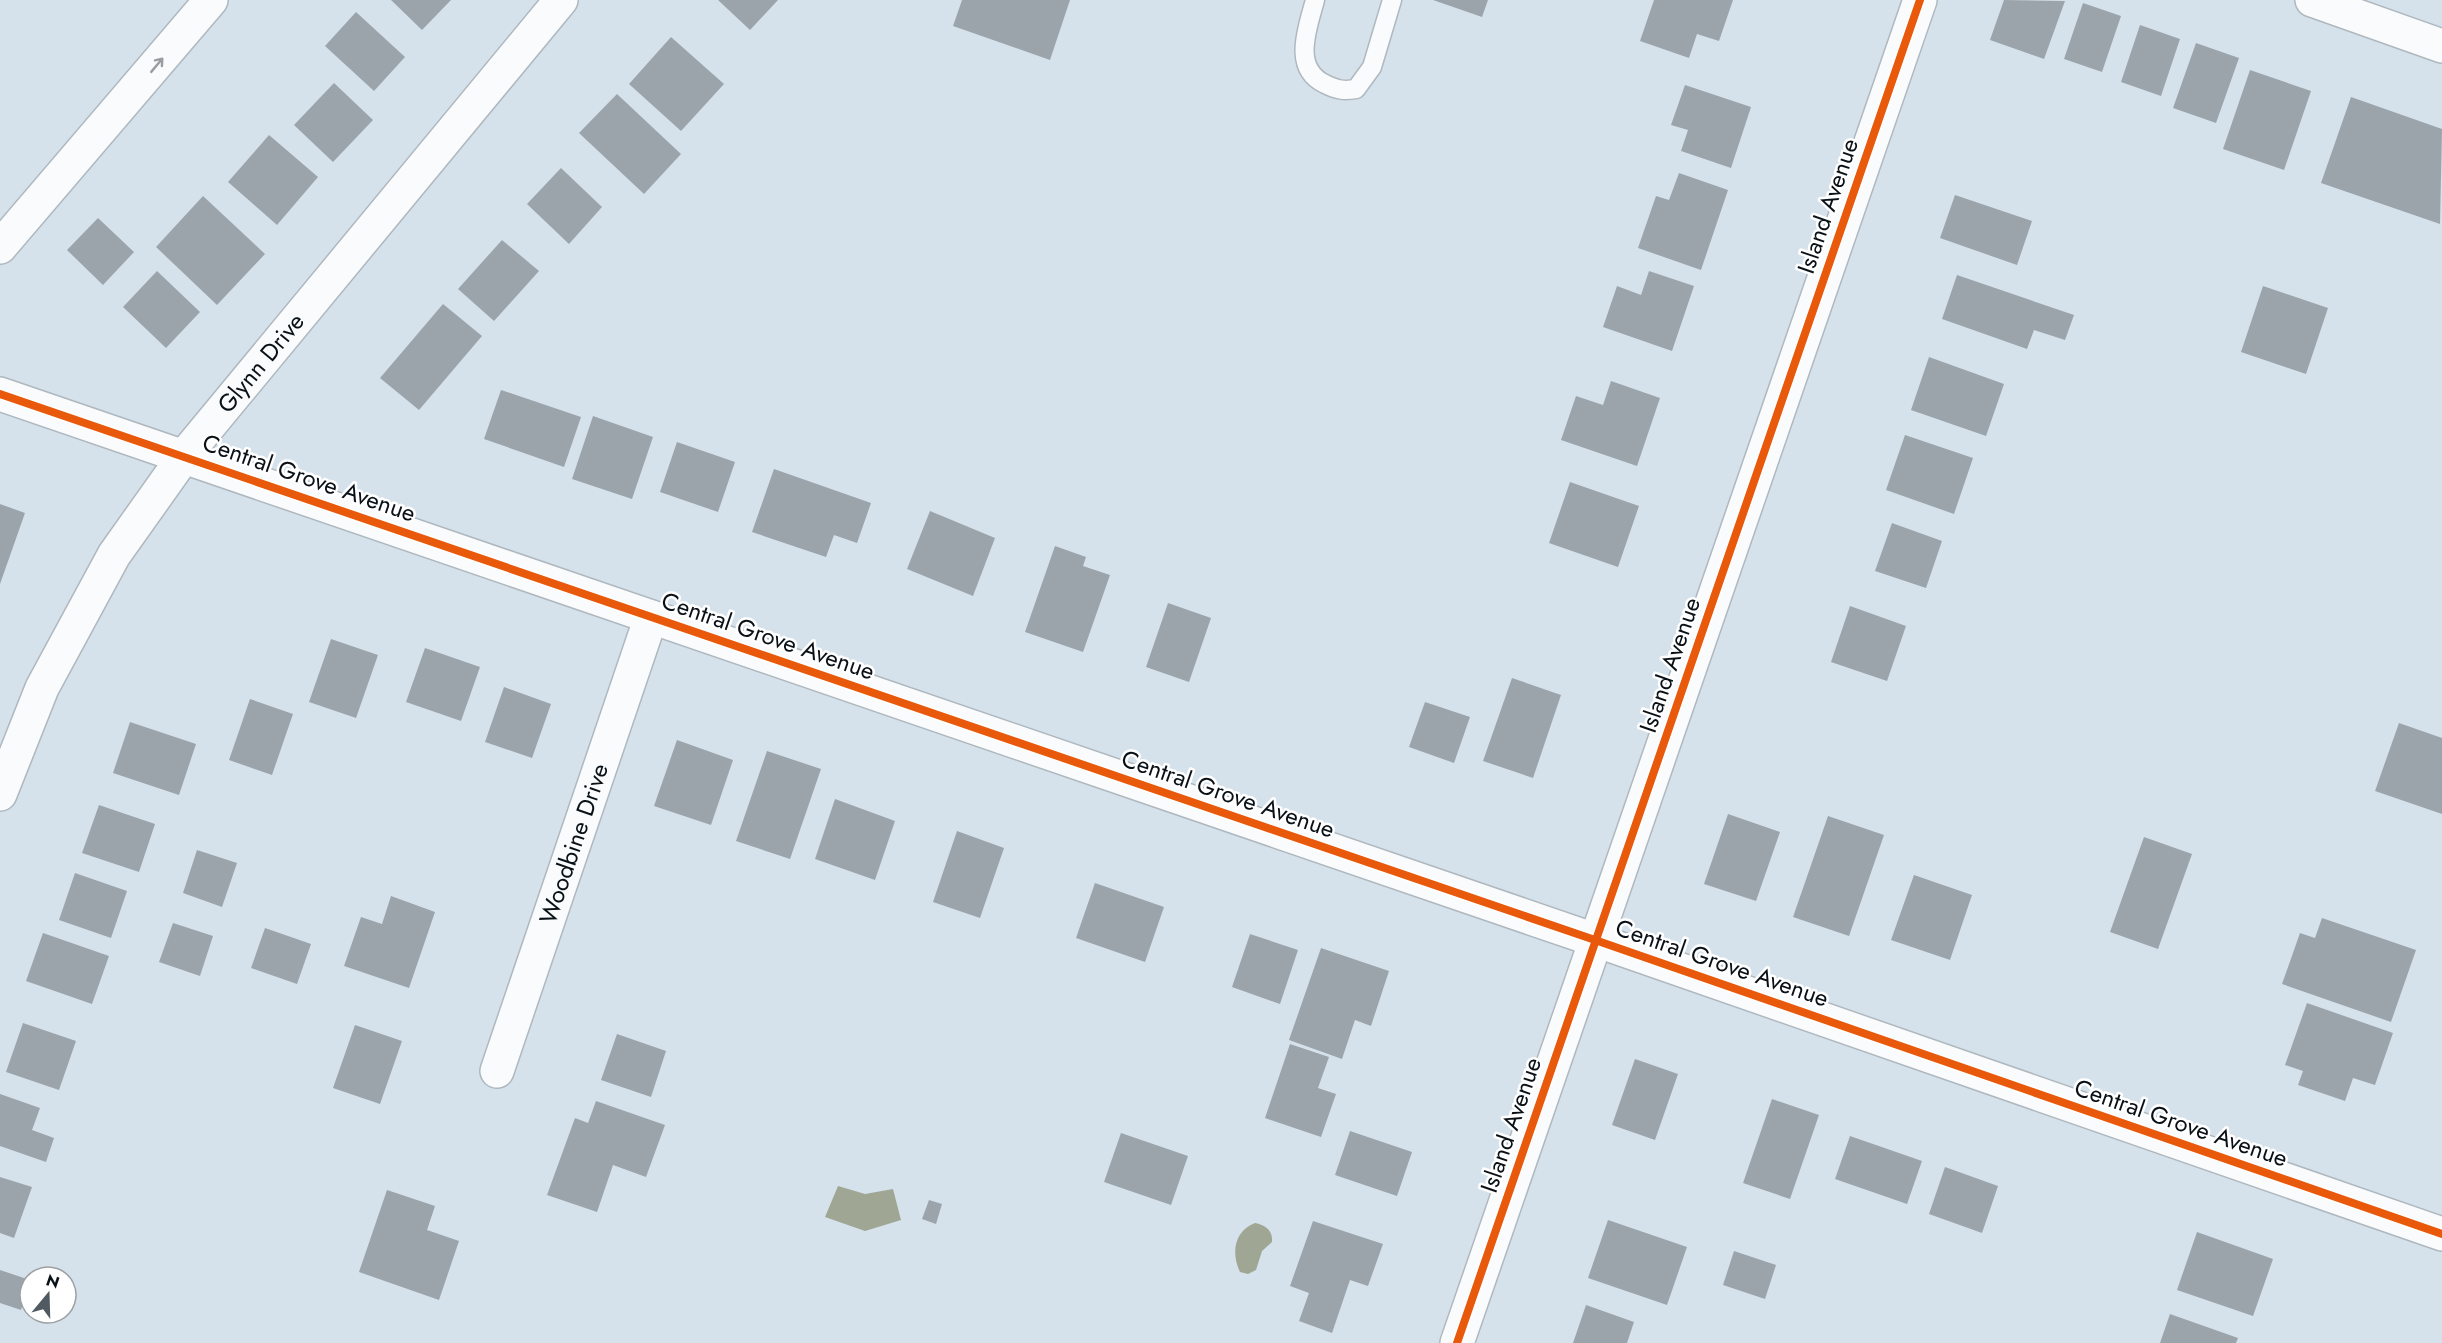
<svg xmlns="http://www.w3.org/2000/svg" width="2442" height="1343" font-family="Jost,sans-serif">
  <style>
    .water { fill: #9fa694 }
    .building { fill: #9ba4ab }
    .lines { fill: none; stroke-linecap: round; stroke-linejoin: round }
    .service-casing { stroke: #afb8bf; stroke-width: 21 }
    .minor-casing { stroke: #afb8bf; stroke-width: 36 }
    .tertiary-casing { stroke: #afb8bf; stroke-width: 36 }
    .service { stroke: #f9fbfc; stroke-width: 18 }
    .minor { stroke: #f9fbfc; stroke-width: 33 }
    .tertiary { stroke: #f9fbfc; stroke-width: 33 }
    .cycleway-casing { stroke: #fff; stroke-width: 11 }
    .cycleway { stroke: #e8590c; stroke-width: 8 }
    .oneway { stroke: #999da0 }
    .labels { text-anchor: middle; stroke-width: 5; stroke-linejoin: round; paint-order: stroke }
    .street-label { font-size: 24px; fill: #091117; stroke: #fff }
  </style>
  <rect width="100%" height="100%" fill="#d6e2eb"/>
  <g class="water">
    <path d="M 838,1186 L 865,1194 L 893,1189 L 901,1220 L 865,1231 L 825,1217 Z"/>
    <path d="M 1255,1223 C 1266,1225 1273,1231 1272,1242 L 1262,1251 L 1256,1270 L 1248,1274 L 1240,1272 C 1231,1253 1234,1231 1255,1223 Z"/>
  </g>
  <g class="building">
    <path d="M 391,0 L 451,0 L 422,30 Z"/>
    <path d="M 718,0 L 778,0 L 750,30 Z"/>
    <path d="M 962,0 L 1070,0 L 1050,60 L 953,26 Z"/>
    <path d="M 1433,0 L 1488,0 L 1482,17 Z"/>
    <path d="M 1654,0 L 1733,0 L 1719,41 L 1697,34 L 1689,58 L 1640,41 Z"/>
    <path d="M 2004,0 L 2065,1 L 2044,59 L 1990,40 Z"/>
    <path d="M 2083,3 L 2121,16 L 2102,72 L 2064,59 Z"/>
    <path d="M 356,12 L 405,57 L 374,91 L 325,46 Z"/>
    <path d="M 2140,25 L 2180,39 L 2161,96 L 2121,82 Z"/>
    <path d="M 671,37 L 724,84 L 681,131 L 629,84 Z"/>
    <path d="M 2196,43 L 2239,58 L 2216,123 L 2173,108 Z"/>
    <path d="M 2250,70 L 2311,91 L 2284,170 L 2223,149 Z"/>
    <path d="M 334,83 L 373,120 L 333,162 L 294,125 Z"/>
    <path d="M 1685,85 L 1751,107 L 1731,168 L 1681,151 L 1688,130 L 1671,125 Z"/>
    <path d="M 617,94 L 681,154 L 644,194 L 579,133 Z"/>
    <path d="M 2351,97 L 2442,129 L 2440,224 L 2321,183 Z"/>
    <path d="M 269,135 L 318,177 L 277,225 L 228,182 Z"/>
    <path d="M 561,168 L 602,207 L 569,244 L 527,204 Z"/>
    <path d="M 1679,173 L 1728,190 L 1701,270 L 1638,248 L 1656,196 L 1669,200 Z"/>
    <path d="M 1955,195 L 2032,221 L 2017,265 L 1940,238 Z"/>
    <path d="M 203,196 L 265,254 L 217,305 L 156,247 Z"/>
    <path d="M 98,218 L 134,252 L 103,285 L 67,250 Z"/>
    <path d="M 502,240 L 539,271 L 494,321 L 458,289 Z"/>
    <path d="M 157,271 L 200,312 L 166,348 L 123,307 Z"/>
    <path d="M 1649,271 L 1694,286 L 1672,351 L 1603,327 L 1617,286 L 1641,295 Z"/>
    <path d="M 1957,275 L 2074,315 L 2065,340 L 2034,330 L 2027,349 L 1942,319 Z"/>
    <path d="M 2263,286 L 2328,308 L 2306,374 L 2241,352 Z"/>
    <path d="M 443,304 L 482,336 L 419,410 L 380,378 Z"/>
    <path d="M 1929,357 L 2004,384 L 1986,436 L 1911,410 Z"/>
    <path d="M 1611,381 L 1660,398 L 1637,466 L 1561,440 L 1576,396 L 1603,405 Z"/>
    <path d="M 501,390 L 581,417 L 564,467 L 484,439 Z"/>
    <path d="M 593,416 L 653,437 L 632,499 L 572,479 Z"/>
    <path d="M 1905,435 L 1973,458 L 1954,514 L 1886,490 Z"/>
    <path d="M 677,442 L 735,462 L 718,512 L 660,492 Z"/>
    <path d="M 774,469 L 871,503 L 857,543 L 834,535 L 826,557 L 752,532 Z"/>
    <path d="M 1570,482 L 1639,506 L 1618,567 L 1549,543 Z"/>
    <path d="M 0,504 L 25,513 L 0,584 Z"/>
    <path d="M 930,511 L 995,538 L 973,596 L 907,569 Z"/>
    <path d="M 1892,523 L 1942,541 L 1926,588 L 1875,571 Z"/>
    <path d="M 1055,546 L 1086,557 L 1083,566 L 1110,575 L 1083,652 L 1025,632 Z"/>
    <path d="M 1168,603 L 1211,618 L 1189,682 L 1146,667 Z"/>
    <path d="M 1850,606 L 1906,626 L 1887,681 L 1831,662 Z"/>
    <path d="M 331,639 L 378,655 L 356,718 L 309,702 Z"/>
    <path d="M 425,648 L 480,667 L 461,721 L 406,702 Z"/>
    <path d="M 1512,678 L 1561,695 L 1533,778 L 1483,761 Z"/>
    <path d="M 504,687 L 551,704 L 532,758 L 485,742 Z"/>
    <path d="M 250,699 L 293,714 L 272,775 L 229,760 Z"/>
    <path d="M 1425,702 L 1470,717 L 1454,763 L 1409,747 Z"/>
    <path d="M 130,722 L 196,744 L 179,795 L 113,773 Z"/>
    <path d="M 2399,723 L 2442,738 L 2442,814 L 2375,791 Z"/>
    <path d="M 677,740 L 733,760 L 711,825 L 654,806 Z"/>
    <path d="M 767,751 L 821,769 L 790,859 L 736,841 Z"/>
    <path d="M 835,799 L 895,821 L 875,880 L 815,859 Z"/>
    <path d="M 99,805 L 155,824 L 139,872 L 82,853 Z"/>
    <path d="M 1728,814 L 1780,832 L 1756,901 L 1704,884 Z"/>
    <path d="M 1828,816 L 1884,835 L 1849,936 L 1793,917 Z"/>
    <path d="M 957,831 L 1004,848 L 980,918 L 933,902 Z"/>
    <path d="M 2144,837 L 2192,854 L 2158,949 L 2110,932 Z"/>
    <path d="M 197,850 L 237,863 L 222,907 L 183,893 Z"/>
    <path d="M 75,873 L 127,891 L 111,938 L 59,920 Z"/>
    <path d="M 1914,875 L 1972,895 L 1950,960 L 1891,940 Z"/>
    <path d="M 1095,883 L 1164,907 L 1145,962 L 1076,938 Z"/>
    <path d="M 391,896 L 435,912 L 409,988 L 344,966 L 361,917 L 382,924 Z"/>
    <path d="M 2322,918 L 2416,950 L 2391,1022 L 2282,984 L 2300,933 L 2315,938 Z"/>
    <path d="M 173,923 L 213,936 L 200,976 L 159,962 Z"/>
    <path d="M 265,928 L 311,944 L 297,984 L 251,968 Z"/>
    <path d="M 43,933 L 109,956 L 92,1004 L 26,981 Z"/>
    <path d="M 1250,934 L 1298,950 L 1280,1004 L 1232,987 Z"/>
    <path d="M 1321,948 L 1389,971 L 1371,1026 L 1355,1020 L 1342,1059 L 1289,1040 Z"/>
    <path d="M 2307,1003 L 2393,1033 L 2375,1085 L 2353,1078 L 2345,1101 L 2298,1085 L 2303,1071 L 2285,1065 Z"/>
    <path d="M 23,1023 L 76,1041 L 59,1090 L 6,1072 Z"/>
    <path d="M 355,1025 L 402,1041 L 380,1104 L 333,1088 Z"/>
    <path d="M 617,1034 L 666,1051 L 651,1097 L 601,1080 Z"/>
    <path d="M 1290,1044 L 1329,1057 L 1318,1088 L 1336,1094 L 1321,1137 L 1265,1118 Z"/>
    <path d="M 1635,1059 L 1678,1074 L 1655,1140 L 1612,1125 Z"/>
    <path d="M 0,1094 L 40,1108 L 32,1130 L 54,1138 L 46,1162 L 0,1146 Z"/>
    <path d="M 1772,1099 L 1819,1115 L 1790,1199 L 1743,1183 Z"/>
    <path d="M 596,1101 L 665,1125 L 646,1177 L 613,1165 L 597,1212 L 547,1195 L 575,1118 L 588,1123 Z"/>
    <path d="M 1350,1131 L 1412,1152 L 1397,1196 L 1335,1175 Z"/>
    <path d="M 1121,1133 L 1188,1156 L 1171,1205 L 1104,1182 Z"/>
    <path d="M 1850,1136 L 1922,1161 L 1907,1204 L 1835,1179 Z"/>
    <path d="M 1945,1167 L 1998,1186 L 1982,1233 L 1929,1214 Z"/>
    <path d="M 0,1177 L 32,1187 L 14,1238 L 0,1233 Z"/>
    <path d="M 387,1190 L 435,1206 L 427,1230 L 459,1241 L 439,1300 L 359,1272 Z"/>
    <path d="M 929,1200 L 942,1204 L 936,1224 L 922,1219 Z"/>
    <path d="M 1608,1220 L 1687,1247 L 1667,1305 L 1588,1278 Z"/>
    <path d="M 1313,1221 L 1383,1244 L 1368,1286 L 1350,1280 L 1332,1333 L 1299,1321 L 1309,1293 L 1290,1286 Z"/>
    <path d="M 2197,1232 L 2273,1259 L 2253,1316 L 2177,1290 Z"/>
    <path d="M 1734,1251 L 1776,1265 L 1765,1299 L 1723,1285 Z"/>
    <path d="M 0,1270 L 30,1280 L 21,1310 L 0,1303 Z"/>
    <path d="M 1586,1305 L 1634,1322 L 1627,1343 L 1573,1343 Z"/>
    <path d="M 2170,1314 L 2238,1338 L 2236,1343 L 2160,1343 Z"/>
  </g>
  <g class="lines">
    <defs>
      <path id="service" d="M 1315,0 C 1308,27 1291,68 1325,84 C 1337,90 1344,91 1356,89 L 1372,67 L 1392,0"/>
      <g id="minor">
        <path d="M 0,247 L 211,0"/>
        <path d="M 0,394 L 1595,940 L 2442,1234"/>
        <path id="s1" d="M 0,794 L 42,688 L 114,555 L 185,455 L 561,0"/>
        <path id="s2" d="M 497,1071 L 651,617"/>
        <path d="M 1457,1343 L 1920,0"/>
      </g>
      <path id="tertiary" d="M 2312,0 L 2442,46"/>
    </defs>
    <use href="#service" class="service-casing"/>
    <use href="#minor" class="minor-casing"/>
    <use href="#tertiary" class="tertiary-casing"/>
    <use href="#service" class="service"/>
    <use href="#minor" class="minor"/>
    <use href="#tertiary" class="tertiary"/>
    <defs>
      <g id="cycleway">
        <path d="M 0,394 L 1595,940 L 2442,1234"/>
        <path d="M 1457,1343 L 1920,0"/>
      </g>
    </defs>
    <use href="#cycleway" class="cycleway-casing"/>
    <use href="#cycleway" class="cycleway"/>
  </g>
  <defs><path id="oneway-shaft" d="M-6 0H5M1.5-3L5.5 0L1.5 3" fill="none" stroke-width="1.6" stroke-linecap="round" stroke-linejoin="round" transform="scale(1.5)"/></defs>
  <use class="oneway" href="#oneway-shaft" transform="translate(157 65) rotate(-50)"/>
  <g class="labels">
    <g class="street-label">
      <text transform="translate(1828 206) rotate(-71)" y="8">Island Avenue</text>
      <text dy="8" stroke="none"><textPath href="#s1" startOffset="507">Glynn Drive</textPath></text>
      <text transform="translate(309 478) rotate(19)" y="8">Central Grove Avenue</text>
      <text transform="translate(768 636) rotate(19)" y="8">Central Grove Avenue</text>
      <text transform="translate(1670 665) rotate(-71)" y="8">Island Avenue</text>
      <text transform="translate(1228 794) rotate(19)" y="8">Central Grove Avenue</text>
      <text dy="8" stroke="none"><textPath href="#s2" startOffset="240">Woodbine Drive</textPath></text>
      <text transform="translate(1722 963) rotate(19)" y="8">Central Grove Avenue</text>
      <text transform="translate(2181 1123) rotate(19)" y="8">Central Grove Avenue</text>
      <text transform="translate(1511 1125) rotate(-71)" y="8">Island Avenue</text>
    </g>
  </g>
  <g transform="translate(48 1295) rotate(19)"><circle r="28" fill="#ffffff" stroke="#9da0a2" stroke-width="1.5"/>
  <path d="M0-4.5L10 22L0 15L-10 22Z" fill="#515a61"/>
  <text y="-9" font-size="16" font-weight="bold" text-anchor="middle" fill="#091117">N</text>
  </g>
</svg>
